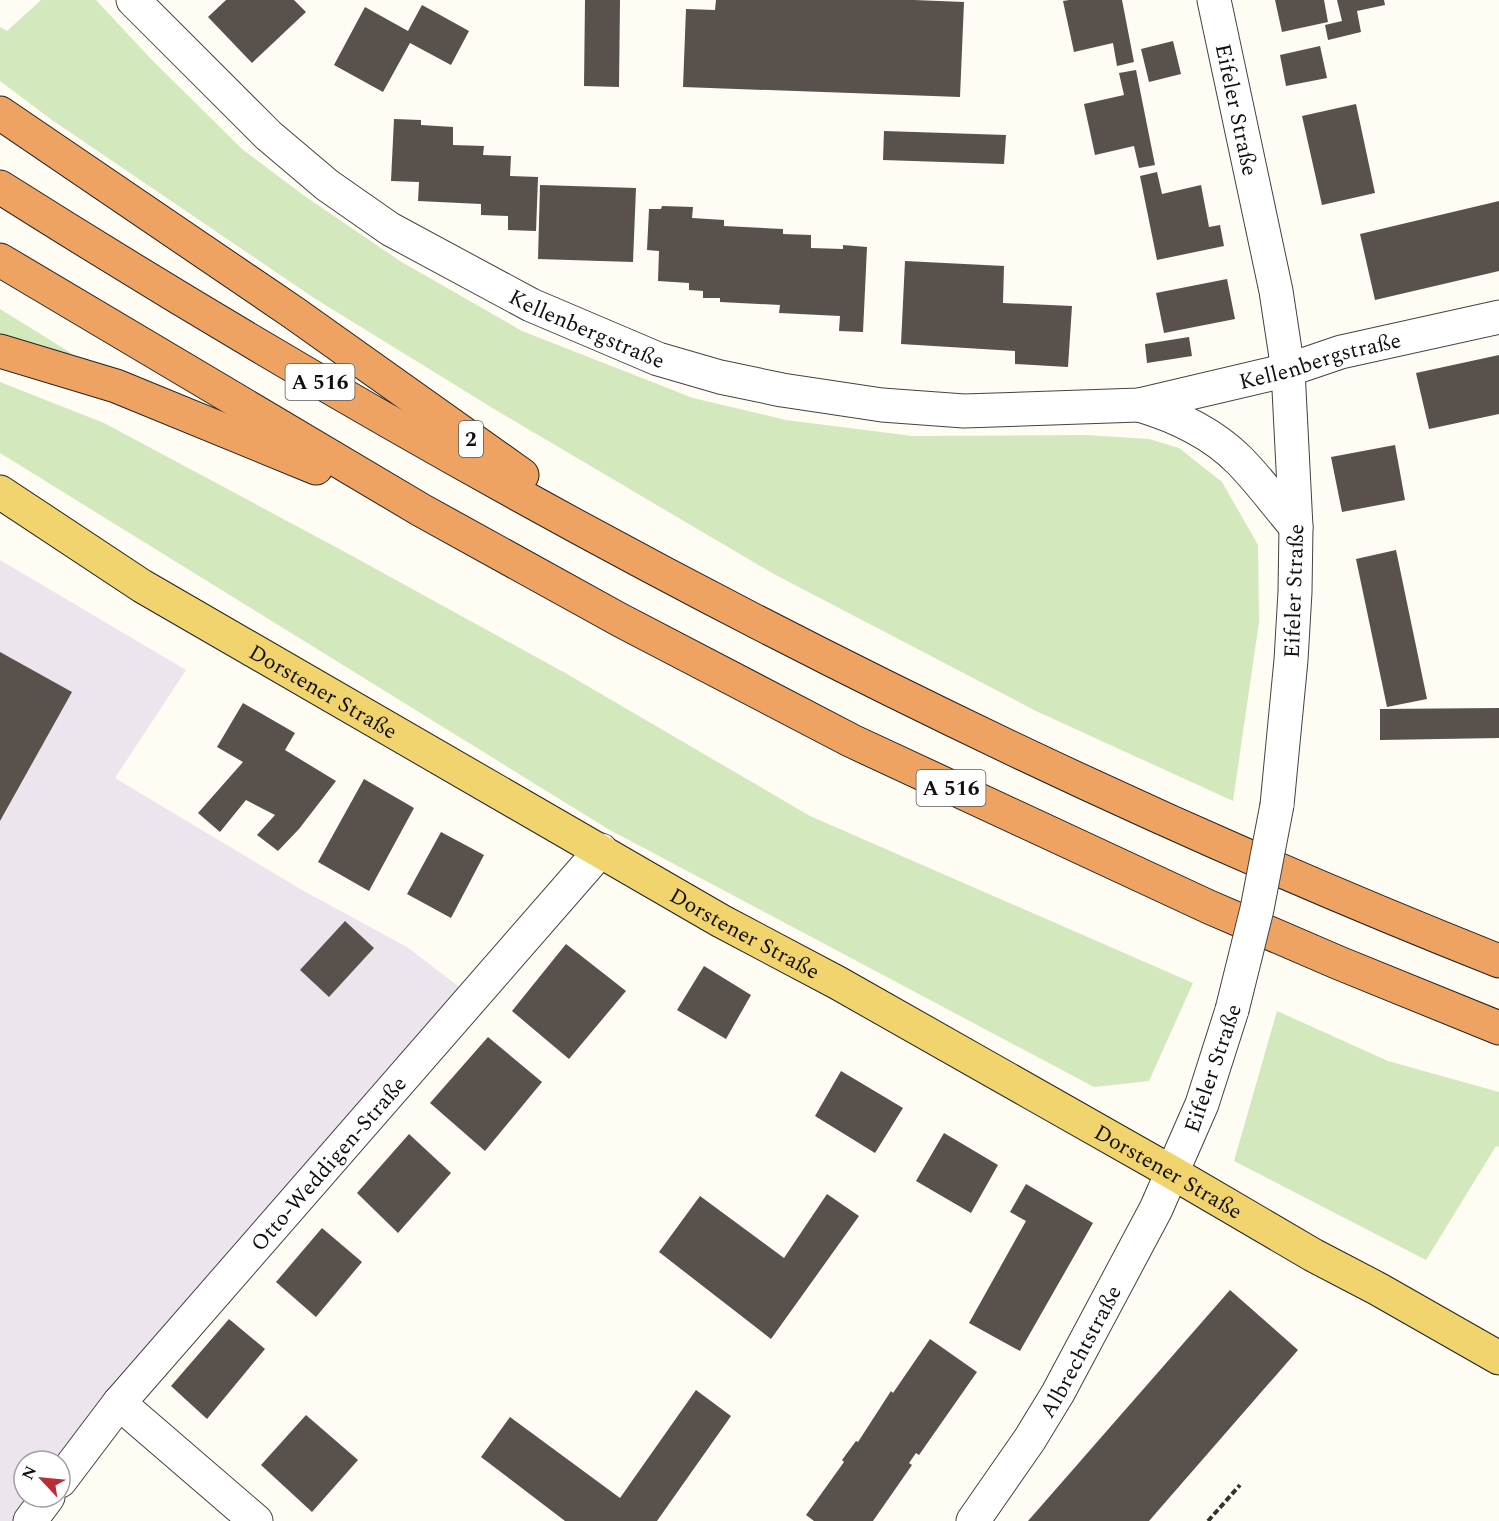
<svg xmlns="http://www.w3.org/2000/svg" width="1499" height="1521" font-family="Spectral,serif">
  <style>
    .industrial { fill: #ede5ee }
    .green { fill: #d3e8bd }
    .building { fill: #58514c }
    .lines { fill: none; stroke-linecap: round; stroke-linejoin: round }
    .minor-casing { stroke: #434343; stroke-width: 35 }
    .major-casing { stroke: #212121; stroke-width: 35 }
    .highway-casing { stroke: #212121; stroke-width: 35 }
    .path { stroke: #323232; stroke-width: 4; stroke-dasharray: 6 3; stroke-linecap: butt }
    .minor { stroke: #fff; stroke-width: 33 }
    .major { stroke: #f2d46f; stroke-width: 33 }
    .highway { stroke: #eea362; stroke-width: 33 }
    .minor-bridge-casing { stroke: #434343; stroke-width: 35; stroke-linecap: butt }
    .minor-bridge { stroke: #fff; stroke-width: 33 }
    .labels { text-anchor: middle; stroke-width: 6; stroke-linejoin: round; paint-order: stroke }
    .shield { fill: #fff; stroke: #585858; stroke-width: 1.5 }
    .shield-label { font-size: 21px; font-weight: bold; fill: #101010 }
    .street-label { font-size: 22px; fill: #101010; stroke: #fff }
  </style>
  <rect width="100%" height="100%" fill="#fefcf3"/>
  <path class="industrial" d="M 0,560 L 186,670 L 115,778 L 302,890 L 407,947 L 466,992 L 60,1461 L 24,1461 L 24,1497 L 48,1497 L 31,1521 L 0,1521 Z"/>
  <g class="green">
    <path d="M 41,0 L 96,0 L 151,59 L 242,149 L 306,197 L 400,261 L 522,331 L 693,398 L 786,420 L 912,436 L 1085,435 L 1149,439 L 1179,448 L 1222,482 L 1258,545 L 1259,622 L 1233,801 L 1036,711 L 772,573 L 499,412 L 314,298 L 52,120 L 0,81 L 0,27 L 7,31 Z"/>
    <path d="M 0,309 L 71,353 L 67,359 L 0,340 Z"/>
    <path d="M 0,382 L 104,423 L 345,552 L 567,674 L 810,816 L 1193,983 L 1149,1081 L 1094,1087 L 608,829 L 0,453 Z"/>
    <path d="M 1277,1011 L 1388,1061 L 1499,1092 L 1499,1147 L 1496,1146 L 1426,1260 L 1234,1161 Z"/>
  </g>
  <g class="building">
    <path d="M 226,0 L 294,0 L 306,12 L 252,63 L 208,17 Z"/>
    <path d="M 585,0 L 620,0 L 619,87 L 584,86 Z"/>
    <path d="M 716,0 L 914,0 L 964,2 L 960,97 L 683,87 L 686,9 L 715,10 Z"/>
    <path d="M 1069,0 L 1122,0 L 1134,62 L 1117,66 L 1113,43 L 1074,52 L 1063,1 Z"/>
    <path d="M 1275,0 L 1324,0 L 1328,22 L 1282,32 Z"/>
    <path d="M 1337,0 L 1384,0 L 1385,5 L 1357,11 L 1361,32 L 1328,40 L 1325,25 L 1342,21 Z"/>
    <path d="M 422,5 L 469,31 L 451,65 L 410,43 L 383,92 L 334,65 L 365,7 L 408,31 Z"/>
    <path d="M 1173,41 L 1181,74 L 1149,82 L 1141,49 Z"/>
    <path d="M 1320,46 L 1327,78 L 1286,86 L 1280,55 Z"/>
    <path d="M 1136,70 L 1155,165 L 1139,168 L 1134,146 L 1095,155 L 1084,104 L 1124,95 L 1119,73 Z"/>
    <path d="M 1356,104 L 1375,193 L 1322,205 L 1302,116 Z"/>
    <path d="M 394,119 L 421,120 L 421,125 L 453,127 L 453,145 L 484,146 L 483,155 L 511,156 L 510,176 L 538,177 L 536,231 L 508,230 L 508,216 L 481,215 L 481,204 L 418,201 L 419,182 L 391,181 Z"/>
    <path d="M 884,131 L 1006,135 L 1004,164 L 883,160 Z"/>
    <path d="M 1157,172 L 1162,194 L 1201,185 L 1209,227 L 1220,225 L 1224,246 L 1157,260 L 1140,176 Z"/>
    <path d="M 540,185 L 636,188 L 633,262 L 538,259 Z"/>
    <path d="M 1499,201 L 1499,271 L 1375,300 L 1360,234 Z"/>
    <path d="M 662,206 L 693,207 L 692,218 L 724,220 L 724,226 L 783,229 L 783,234 L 811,235 L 811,248 L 843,249 L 843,245 L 867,247 L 863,332 L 839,331 L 840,316 L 779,313 L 780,305 L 720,302 L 720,298 L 703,298 L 703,291 L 689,290 L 689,283 L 658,281 L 659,251 L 647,250 L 649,209 L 661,209 Z"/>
    <path d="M 905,261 L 1004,266 L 1003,303 L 1072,306 L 1068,367 L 1015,364 L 1015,351 L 901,344 Z"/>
    <path d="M 1227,279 L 1235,319 L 1164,333 L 1156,293 Z"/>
    <path d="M 1189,337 L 1192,356 L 1147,363 L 1145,344 Z"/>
    <path d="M 1499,355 L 1499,414 L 1429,429 L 1416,373 Z"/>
    <path d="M 1395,445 L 1405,500 L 1342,512 L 1331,457 Z"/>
    <path d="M 1396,550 L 1427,699 L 1387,707 L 1356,559 Z"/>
    <path d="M 0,652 L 72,692 L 0,821 Z"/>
    <path d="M 243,703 L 295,733 L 285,750 L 336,781 L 299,829 L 278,851 L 257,835 L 275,815 L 246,800 L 220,832 L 198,813 L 243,762 L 217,747 Z"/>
    <path d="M 1499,708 L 1499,738 L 1380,740 L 1380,709 Z"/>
    <path d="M 364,779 L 414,808 L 369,891 L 318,862 Z"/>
    <path d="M 441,832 L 484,855 L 451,918 L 407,894 Z"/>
    <path d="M 345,921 L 374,948 L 329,997 L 300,970 Z"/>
    <path d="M 566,944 L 626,991 L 569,1059 L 512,1011 Z"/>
    <path d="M 704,966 L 751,995 L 726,1039 L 677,1010 Z"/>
    <path d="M 488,1037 L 542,1082 L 485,1151 L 430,1103 Z"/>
    <path d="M 841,1071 L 903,1108 L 875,1153 L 815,1116 Z"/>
    <path d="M 944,1133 L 998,1165 L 971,1213 L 916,1181 Z"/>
    <path d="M 409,1134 L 451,1173 L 398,1233 L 357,1193 Z"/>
    <path d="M 1026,1184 L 1093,1223 L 1020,1351 L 969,1323 L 1026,1221 L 1010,1212 Z"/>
    <path d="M 827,1194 L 859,1216 L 771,1339 L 659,1252 L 700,1196 L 784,1258 Z"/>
    <path d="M 322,1228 L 362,1262 L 316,1317 L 276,1282 Z"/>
    <path d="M 1230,1290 L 1298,1350 L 1149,1521 L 1028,1521 Z"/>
    <path d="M 229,1319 L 265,1349 L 207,1419 L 171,1386 Z"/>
    <path d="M 930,1339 L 977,1372 L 919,1455 L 916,1453 L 909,1463 L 912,1465 L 873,1521 L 814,1521 L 806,1515 L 844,1462 L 842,1460 L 856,1441 L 858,1442 L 891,1391 L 893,1393 Z"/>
    <path d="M 696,1390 L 731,1416 L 657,1521 L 565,1521 L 481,1457 L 510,1417 L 620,1498 Z"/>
    <path d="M 306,1415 L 358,1460 L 312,1512 L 261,1465 Z"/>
  </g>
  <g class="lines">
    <defs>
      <g id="minor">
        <path id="s1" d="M 133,0 L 268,135 L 327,185 L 390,229 L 531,305 L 658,359 L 720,377 L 782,390 L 882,405 L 964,411 L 1139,405 L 1288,370 L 1341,352 L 1499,317"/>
        <path id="s2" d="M 1214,0 L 1276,291 L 1288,370 L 1296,527 L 1295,592 L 1291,660 L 1277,805"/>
        <path d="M 1139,405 C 1176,416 1212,433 1239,460 C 1259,480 1277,505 1296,527"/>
        <path d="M 119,1403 L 256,1521"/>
        <path id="s3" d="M 60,1481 L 119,1403 L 601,850"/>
        <path d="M 30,1521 L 48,1497"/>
        <path id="s4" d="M 973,1521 L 1030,1439 L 1058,1393 L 1156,1209 L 1202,1104 L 1232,1010"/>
      </g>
      <g id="major">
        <path id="s5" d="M 0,492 L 142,586 L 721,921 L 838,983 L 1173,1173 L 1313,1255 L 1378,1289 L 1499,1358"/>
      </g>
      <g id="highway">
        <path d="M 0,113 L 294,313 L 522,475"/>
        <path d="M 0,187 C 476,488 975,753 1499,961"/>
        <path d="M 0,260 L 421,510 L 620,620 L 852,741 L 1209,907 L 1339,963 L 1499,1028"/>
        <path d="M 0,351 L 116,386 L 316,468"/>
      </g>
    </defs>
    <use href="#minor" class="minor-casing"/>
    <use href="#major" class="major-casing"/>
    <use href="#highway" class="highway-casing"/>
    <path class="path" d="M 1208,1521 L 1240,1485"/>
    <use href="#minor" class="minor"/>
    <use href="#major" class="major"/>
    <use href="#highway" class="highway"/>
    <defs>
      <path id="minor-bridge" d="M 1232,1010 L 1257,909 L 1277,805"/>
    </defs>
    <use href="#minor-bridge" class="minor-bridge-casing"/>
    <use href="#minor-bridge" class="minor-bridge"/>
  </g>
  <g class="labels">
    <g class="shield">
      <rect x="285.5" y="364" width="69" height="36" rx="4.5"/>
      <rect x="459" y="421" width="24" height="36" rx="4.5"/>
      <rect x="916.5" y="770" width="69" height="36" rx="4.5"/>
    </g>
    <g class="shield-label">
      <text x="320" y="389">A 516</text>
      <text x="471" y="446">2</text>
      <text x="951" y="795">A 516</text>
    </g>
    <g class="street-label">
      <text dy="8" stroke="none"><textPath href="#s2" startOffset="112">Eifeler Straße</textPath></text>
      <text dy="8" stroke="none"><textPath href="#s1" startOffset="566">Kellenbergstraße</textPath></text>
      <text dy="8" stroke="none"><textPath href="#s1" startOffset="1316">Kellenbergstraße</textPath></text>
      <text transform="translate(1293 591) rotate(-88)" y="8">Eifeler Straße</text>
      <text dy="8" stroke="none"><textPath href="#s5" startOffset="380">Dorstener Straße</textPath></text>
      <text dy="8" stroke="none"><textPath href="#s5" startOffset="866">Dorstener Straße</textPath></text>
      <text transform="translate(1212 1068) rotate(-71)" y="8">Eifeler Straße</text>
      <text dy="8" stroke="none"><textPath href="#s3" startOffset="416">Otto-Weddigen-Straße</textPath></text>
      <text dy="8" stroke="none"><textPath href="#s5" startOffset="1352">Dorstener Straße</textPath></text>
      <text dy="8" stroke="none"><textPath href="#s4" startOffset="201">Albrechtstraße</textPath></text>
    </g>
  </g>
  <g transform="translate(42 1479) rotate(296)"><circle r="28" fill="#ffffff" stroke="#9f9f9f" stroke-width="1.5"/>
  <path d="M0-4.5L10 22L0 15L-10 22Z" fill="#bb2d32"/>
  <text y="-9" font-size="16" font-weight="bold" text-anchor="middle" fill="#101010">N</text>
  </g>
</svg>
